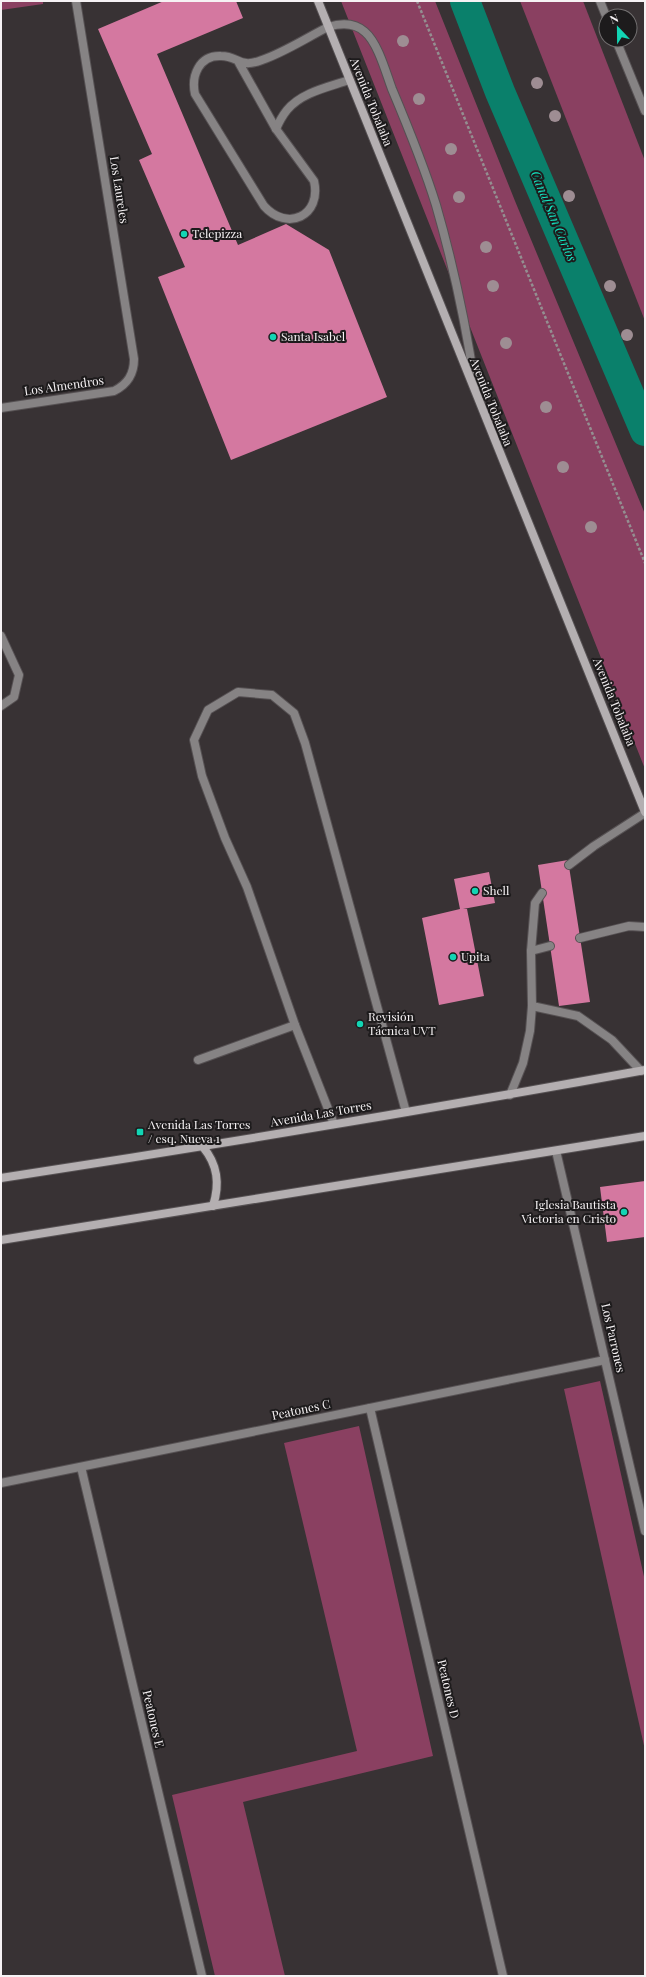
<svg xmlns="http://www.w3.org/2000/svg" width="646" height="1977" font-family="'Playfair Display',serif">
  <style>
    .green { fill: #8a4061 }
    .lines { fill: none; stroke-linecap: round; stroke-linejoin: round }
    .canal { stroke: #0a806b; stroke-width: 30 }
    .building { fill: #d478a0 }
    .lane-casing { stroke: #565153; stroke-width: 10 }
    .street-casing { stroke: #565153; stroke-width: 10 }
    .secondary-casing { stroke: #565153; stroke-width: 10 }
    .path { stroke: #948f91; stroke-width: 2.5; stroke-dasharray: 3 2; stroke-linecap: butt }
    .lane { stroke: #868384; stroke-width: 8 }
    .street { stroke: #868384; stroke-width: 8 }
    .secondary { stroke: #b4afb1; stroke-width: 8 }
    .tree { fill: #9e8d93 }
    .poi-dot { fill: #12d5b4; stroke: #1d1b1c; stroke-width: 1.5 }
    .labels { text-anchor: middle; stroke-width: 4; stroke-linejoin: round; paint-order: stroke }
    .street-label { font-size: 12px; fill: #f6f2f4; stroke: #1d1b1c }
    .poi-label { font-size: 12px; fill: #f6f2f4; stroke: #1d1b1c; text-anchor: start }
    .water-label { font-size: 13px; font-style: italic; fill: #13e6c2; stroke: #1d1b1c }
  </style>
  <rect width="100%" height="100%" fill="#383234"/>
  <g class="green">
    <path d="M 1,1 L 43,1 L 43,4 L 1,10 Z"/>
    <path d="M 341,1 L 435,1 L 515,201 L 645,514 L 645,769 Z"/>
    <path d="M 520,1 L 583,1 L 645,161 L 645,321 Z"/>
    <path d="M 600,1381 L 645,1581 L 645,1750 L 564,1389 Z"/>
    <path d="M 359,1426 L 433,1756 L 243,1802 L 285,1976 L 215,1976 L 172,1795 L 357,1751 L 284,1443 Z"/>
  </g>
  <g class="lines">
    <path class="canal" d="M 465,1 L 500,92 L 645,431"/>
  </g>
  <g class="building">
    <path d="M 164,1 L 236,1 L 243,18 L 157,54 L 238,245 L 286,224 L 329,250 L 387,397 L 231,460 L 158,277 L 185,267 L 139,160 L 152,154 L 98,29 Z"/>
    <path d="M 568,860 L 590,1002 L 559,1006 L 538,865 Z"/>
    <path d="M 489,872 L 495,903 L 463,909 L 467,909 L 484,996 L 439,1005 L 422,918 L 460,909 L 454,879 Z"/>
    <path d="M 645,1181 L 645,1237 L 607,1242 L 600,1187 Z"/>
  </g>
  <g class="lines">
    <defs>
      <g id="lane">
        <path d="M 239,63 L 276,129 L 314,181 C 322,216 287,232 264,206 L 195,94 C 191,76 199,55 221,56 C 239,56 239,69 262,60 C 285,52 306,38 328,27 C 341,23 354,22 365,32 C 378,43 386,73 392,89 C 408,127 424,166 436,205 C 453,264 466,325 475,386"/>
        <path d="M 276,129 C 279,122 283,115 287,110 C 302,92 329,87 349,80"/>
        <path d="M 1,636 L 19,675 L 14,697 L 1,706"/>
        <path d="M 569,865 L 594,846 L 645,813"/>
        <path d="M 580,938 L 629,926 L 645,927"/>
        <path d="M 531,951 L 550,946"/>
        <path d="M 532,1006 L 578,1016 L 612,1040 L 641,1071"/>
        <path d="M 198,1060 L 295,1025"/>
        <path d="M 510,1095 L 523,1063 L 530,1031 L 532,1006 L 531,951 L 535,903 L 542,893"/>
        <path d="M 334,1124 L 295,1025 L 247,887 L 225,838 L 202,776 L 194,740 L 208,710 L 238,692 L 272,695 L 294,713 L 305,743 L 406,1112"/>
      </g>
      <g id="street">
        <path d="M 600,1 L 606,16"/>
        <path d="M 616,40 L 645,111"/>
        <path d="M 1,408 L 114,391 C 128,384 134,374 134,359 L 76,1"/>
        <path d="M 556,1151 L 645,1531"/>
        <path d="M 370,1408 L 503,1976"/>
        <path d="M 81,1467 L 202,1976"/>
        <path d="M 1,1483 L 605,1360"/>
      </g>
      <g id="secondary">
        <path d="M 318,1 L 645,812"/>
        <path d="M 203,1147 C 218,1165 220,1184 213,1206"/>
        <path d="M 1,1178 C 216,1145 431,1109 645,1070"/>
        <path d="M 1,1240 L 645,1136"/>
      </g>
    </defs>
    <use href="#lane" class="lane-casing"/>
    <use href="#street" class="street-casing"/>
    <use href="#secondary" class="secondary-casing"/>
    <path class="path" d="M 417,1 L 645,563"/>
    <use href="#lane" class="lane"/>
    <use href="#street" class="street"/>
    <use href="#secondary" class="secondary"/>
  </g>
  <g class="tree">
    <circle cx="403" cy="41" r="6"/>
    <circle cx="537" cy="83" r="6"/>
    <circle cx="419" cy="99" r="6"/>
    <circle cx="555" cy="116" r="6"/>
    <circle cx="451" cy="149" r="6"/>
    <circle cx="569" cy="196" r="6"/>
    <circle cx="459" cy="197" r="6"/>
    <circle cx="486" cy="247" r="6"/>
    <circle cx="493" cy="286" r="6"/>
    <circle cx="610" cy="286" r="6"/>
    <circle cx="627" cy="335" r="6"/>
    <circle cx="506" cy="343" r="6"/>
    <circle cx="546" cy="407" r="6"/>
    <circle cx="563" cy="467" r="6"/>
    <circle cx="591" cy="527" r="6"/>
  </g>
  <g class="poi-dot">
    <circle cx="184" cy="234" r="4"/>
    <circle cx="273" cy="337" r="4"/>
    <circle cx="475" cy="891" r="4"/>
    <circle cx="453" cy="957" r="4"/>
    <circle cx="360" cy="1024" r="4"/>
    <rect x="136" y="1128" width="8" height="8" rx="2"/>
    <circle cx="624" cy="1212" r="4"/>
  </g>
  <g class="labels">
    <g class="street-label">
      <text transform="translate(371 102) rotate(68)" y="4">Avenida Tobalaba</text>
      <text transform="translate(119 190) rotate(81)" y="4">Los Laureles</text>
      <text transform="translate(64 386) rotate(-8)" y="4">Los Almendros</text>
      <text transform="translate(491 402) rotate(68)" y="4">Avenida Tobalaba</text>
      <text transform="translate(614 702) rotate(68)" y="4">Avenida Tobalaba</text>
      <text transform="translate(321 1114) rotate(-10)" y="4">Avenida Las Torres</text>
      <text transform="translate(613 1338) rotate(77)" y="4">Los Parrones</text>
      <text transform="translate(301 1410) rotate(-12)" y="4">Peatones C</text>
      <text transform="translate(448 1689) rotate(77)" y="4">Peatones D</text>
      <text transform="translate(153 1719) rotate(77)" y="4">Peatones E</text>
    </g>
    <g class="poi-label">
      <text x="192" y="238">Telepizza</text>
      <text x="281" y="341">Santa Isabel</text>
      <text x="483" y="895">Shell</text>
      <text x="461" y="961">Upita</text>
      <text x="368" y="1021">Revisión<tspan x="368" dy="14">Tácnica UVT</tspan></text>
      <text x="148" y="1129">Avenida Las Torres<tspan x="148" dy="14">/ esq. Nueva 1</tspan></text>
      <text x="616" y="1209" text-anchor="end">Iglesia Bautista<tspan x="616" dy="14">Victoria en Cristo</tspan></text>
    </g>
    <g class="water-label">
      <text transform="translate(554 216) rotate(67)" y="5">Canal San Carlos</text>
    </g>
  </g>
  <rect width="646" height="1977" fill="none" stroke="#f6f2f4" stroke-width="4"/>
  <g transform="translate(618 28) rotate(338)"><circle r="19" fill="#1d1b1c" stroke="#747172"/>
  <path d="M0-3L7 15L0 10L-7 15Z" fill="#12d5b4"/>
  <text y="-6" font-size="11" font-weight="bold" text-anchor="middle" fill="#f6f2f4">N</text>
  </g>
</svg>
